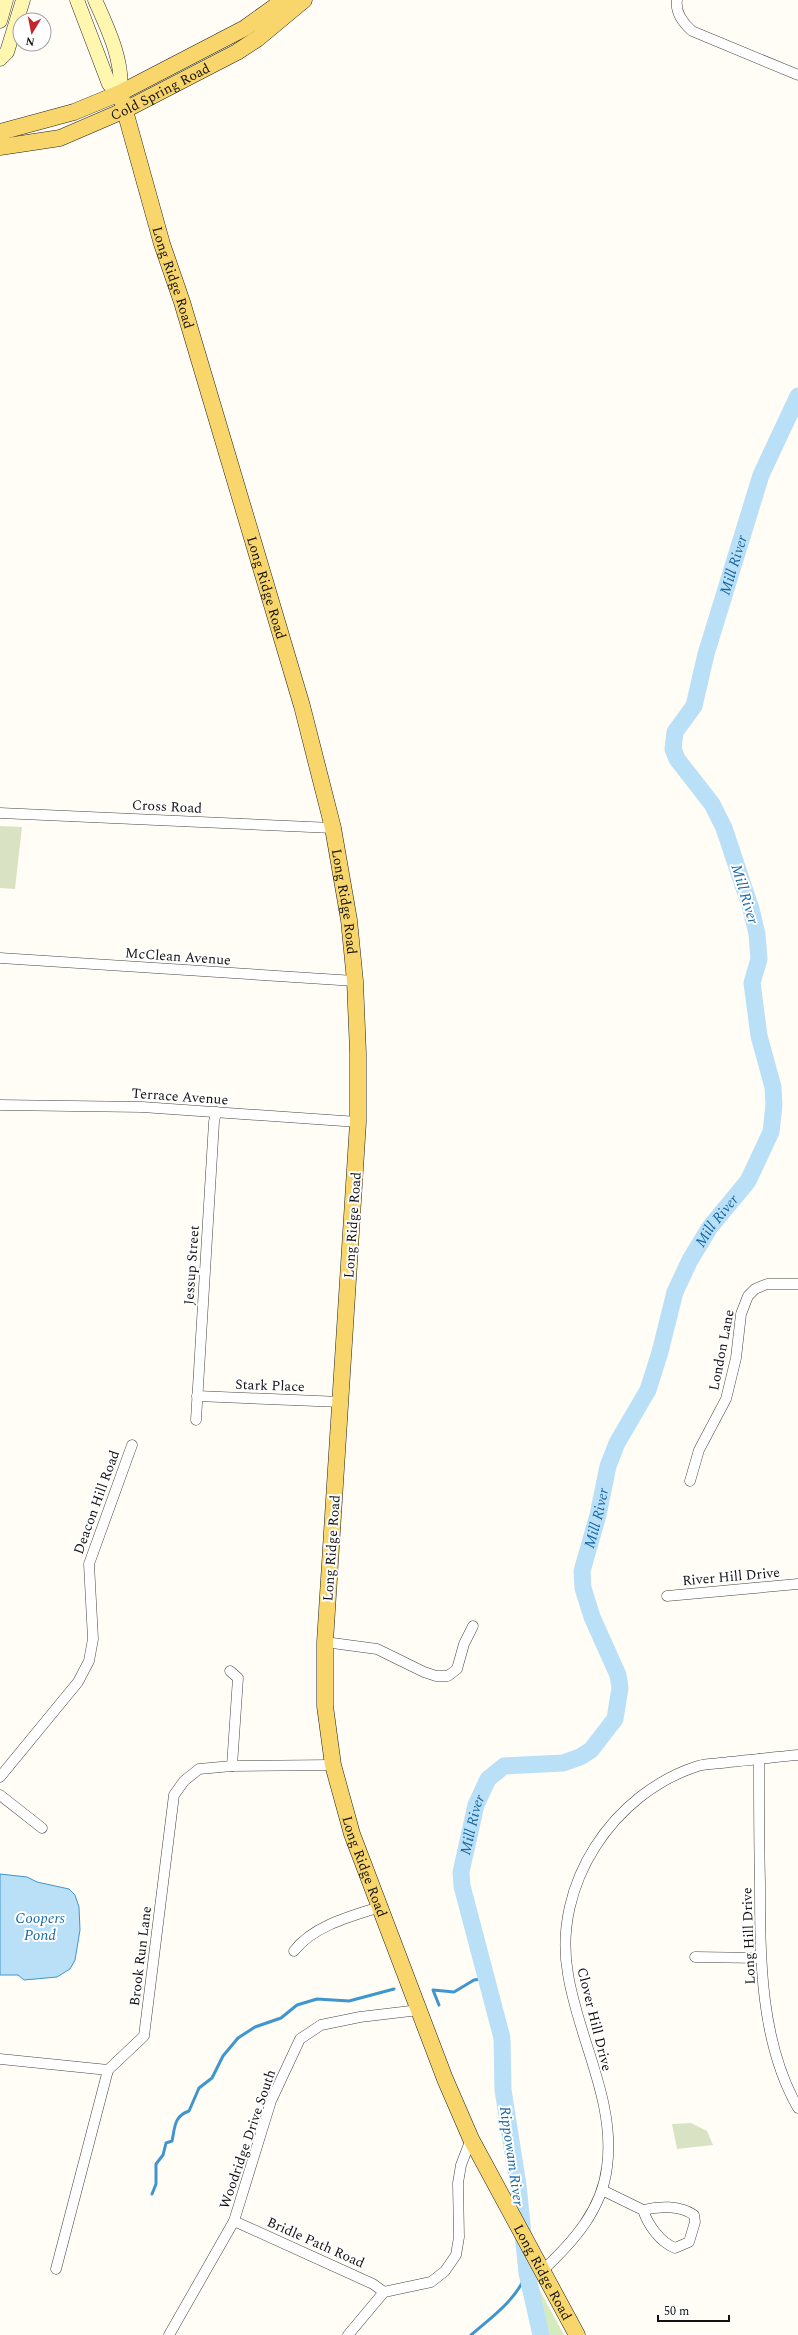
<svg xmlns="http://www.w3.org/2000/svg" width="798" height="2335" font-family="Spectral,serif">
  <style>
    .green { fill: #d5ebbd }
    .cemetery { fill: #d9e3c4 }
    .water { fill: #b9e0f7; stroke: #3f96cf }
    .lines { fill: none; stroke-linecap: round; stroke-linejoin: round }
    .stream { stroke: #3f96cf; stroke-width: 3 }
    .river { stroke: #b9e0f7; stroke-width: 17 }
    .minor-casing { stroke: #444; stroke-width: 11 }
    .secondary-casing { stroke: #333; stroke-width: 15 }
    .primary-casing { stroke: #222; stroke-width: 17 }
    .minor { stroke: #fff; stroke-width: 10 }
    .secondary { stroke: #fff6b0; stroke-width: 14 }
    .primary { stroke: #f9d66b; stroke-width: 16 }
    .labels { text-anchor: middle; stroke-width: 4; stroke-linejoin: round; paint-order: stroke }
    .street-label { font-size: 14px; fill: #111; stroke: #fff }
    .water-label { font-size: 15px; font-style: italic; fill: #1768a6; stroke: #fff }
  </style>
  <rect width="100%" height="100%" fill="#fffdf5"/>
  <path class="green" d="M 532,2276 L 564,2335 L 534,2335 L 524,2297 Z"/>
  <g class="cemetery">
    <path d="M 0,826 L 22,827 L 15,889 L 0,888 Z"/>
    <path d="M 691,2123 L 707,2131 L 713,2145 L 677,2149 L 672,2124 Z"/>
  </g>
  <path class="water" d="M 0,1874 L 27,1877 L 37,1882 L 69,1889 L 75,1895 L 79,1907 L 80,1930 L 75,1960 L 70,1969 L 57,1977 L 24,1980 L 18,1975 L 0,1975 Z"/>
  <g class="lines">
    <g class="stream">
      <path d="M 439,2005 L 433,1990 L 454,1992 L 474,1980 L 487,1978"/>
      <path d="M 152,2194 L 156,2184 L 156,2164 L 163,2155 L 166,2143 L 172,2141 C 175,2127 174,2116 189,2111 L 199,2088 L 212,2078 L 223,2056 L 238,2038 L 255,2027 L 281,2018 L 297,2005 L 317,1999 L 349,2001 L 394,1989"/>
      <path d="M 471,2335 C 493,2316 516,2300 527,2273"/>
    </g>
    <path class="river" id="s1" d="M 541,2335 L 527,2273 L 518,2185 L 503,2090 L 502,2038 L 462,1886 L 461,1872 L 476,1805 L 488,1779 L 504,1766 L 563,1763 L 580,1757 L 591,1750 L 615,1719 L 620,1688 L 618,1675 L 592,1617 L 583,1588 L 582,1571 L 598,1515 L 608,1466 L 617,1443 L 648,1390 L 660,1352 L 675,1292 L 690,1260 L 710,1227 L 748,1181 L 771,1132 L 774,1105 L 773,1087 L 759,1036 L 752,983 L 759,959 L 757,934 L 751,909 L 724,828 L 712,804 L 677,759 L 673,749 L 675,732 L 694,706 L 706,654 L 761,475 L 798,396"/>
    <defs>
      <g id="minor">
        <path d="M 677,0 C 675,13 683,23 692,31 L 798,75"/>
        <path d="M 0,813 L 333,828"/>
        <path d="M 0,958 L 355,981"/>
        <path d="M 0,1105 L 142,1107 L 358,1122"/>
        <path d="M 197,1396 L 341,1402"/>
        <path d="M 196,1420 L 214,1122 L 216,1112"/>
        <path d="M 690,1481 L 699,1450 L 726,1399 L 736,1358 L 741,1314 L 748,1296 L 755,1289 L 767,1284 L 798,1284"/>
        <path d="M 667,1596 L 798,1584"/>
        <path d="M 325,1642 L 377,1649 L 424,1672 L 436,1676 L 448,1676 L 457,1669 L 464,1644 L 473,1626"/>
        <path d="M 230,1671 L 238,1678 L 232,1766"/>
        <path d="M 759,1759 C 759,1800 759,1842 760,1883 C 760,1957 760,2042 798,2108"/>
        <path d="M 0,1777 L 78,1682 L 89,1661 L 93,1639 L 89,1564 L 132,1445"/>
        <path d="M 0,1795 L 42,1828"/>
        <path d="M 294,1951 C 313,1926 351,1916 380,1907"/>
        <path d="M 695,1957 L 760,1958"/>
        <path d="M 0,2059 L 108,2070"/>
        <path d="M 602,2190 L 643,2210 C 648,2225 660,2242 675,2248 L 689,2242 L 695,2222 L 694,2215 C 680,2205 659,2206 643,2210"/>
        <path d="M 234,2221 L 373,2284 L 384,2292"/>
        <path d="M 56,2269 L 108,2070 L 144,2036 L 174,1795 L 184,1781 L 199,1769 L 232,1766 L 333,1765"/>
        <path d="M 543,2270 C 573,2242 602,2210 607,2167 C 616,2101 578,2038 568,1974 C 552,1885 613,1793 698,1766 C 708,1763 719,1764 729,1762 C 752,1760 775,1757 798,1755"/>
        <path d="M 169,2335 L 234,2221 L 271,2101 L 300,2039 L 321,2025 L 360,2017 L 419,2010"/>
        <path d="M 348,2335 L 384,2292 L 431,2282 L 445,2271 L 456,2255 L 459,2237 L 458,2183 L 461,2165 L 471,2139"/>
      </g>
      <g id="secondary">
        <path d="M 77,0 L 109,84 L 120,93"/>
        <path d="M 95,0 C 108,29 124,62 120,93"/>
        <path d="M 0,21 L 6,0"/>
        <path d="M 0,59 L 7,52 L 23,0"/>
      </g>
      <g id="primary">
        <path id="s2" d="M 120,93 L 162,244 L 182,302 L 302,706 L 333,828 L 349,920 L 355,981 L 358,1053 L 358,1122 L 325,1642 L 325,1706 L 333,1765 L 352,1834 L 445,2079 L 471,2139 L 577,2335"/>
        <path d="M 0,132 L 74,112 L 120,93 L 245,28 L 284,0"/>
        <path id="s3" d="M 0,147 L 60,138 L 125,110 L 237,52 L 257,39 L 304,0"/>
      </g>
    </defs>
    <use href="#minor" class="minor-casing"/>
    <use href="#secondary" class="secondary-casing"/>
    <use href="#primary" class="primary-casing"/>
    <use href="#minor" class="minor"/>
    <use href="#secondary" class="secondary"/>
    <use href="#primary" class="primary"/>
  </g>
  <g class="labels">
    <g class="street-label">
      <text dy="5" stroke="none"><textPath href="#s3" startOffset="171">Cold Spring Road</textPath></text>
      <text dy="5" stroke="none"><textPath href="#s2" startOffset="192">Long Ridge Road</textPath></text>
      <text dy="5" stroke="none"><textPath href="#s2" startOffset="516">Long Ridge Road</textPath></text>
      <text transform="translate(167 806) rotate(3)" y="5">Cross Road</text>
      <text dy="5" stroke="none"><textPath href="#s2" startOffset="840">Long Ridge Road</textPath></text>
      <text transform="translate(178 956) rotate(4)" y="5">McClean Avenue</text>
      <text transform="translate(180 1096) rotate(4)" y="5">Terrace Avenue</text>
      <text transform="translate(352 1225) rotate(-86)" y="5">Long Ridge Road</text>
      <text transform="translate(191 1265) rotate(-86)" y="5">Jessup Street</text>
      <text transform="translate(721 1350) rotate(-79)" y="5">London Lane</text>
      <text transform="translate(270 1385) rotate(2)" y="5">Stark Place</text>
      <text transform="translate(96 1502) rotate(-70)" y="5">Deacon Hill Road</text>
      <text transform="translate(331 1548) rotate(-86)" y="5">Long Ridge Road</text>
      <text transform="translate(731 1576) rotate(-5)" y="5">River Hill Drive</text>
      <text dy="5" stroke="none"><textPath href="#s2" startOffset="1812">Long Ridge Road</textPath></text>
      <text transform="translate(748 1936) rotate(-92)" y="5">Long Hill Drive</text>
      <text transform="translate(140 1956) rotate(-83)" y="5">Brook Run Lane</text>
      <text transform="translate(595 2019) rotate(76)" y="5">Clover Hill Drive</text>
      <text transform="translate(247 2139) rotate(-71)" y="5">Woodridge Drive South</text>
      <text transform="translate(316 2242) rotate(24)" y="5">Bridle Path Road</text>
      <text dy="5" stroke="none"><textPath href="#s2" startOffset="2256">Long Ridge Road</textPath></text>
    </g>
    <g class="water-label">
      <text dy="5" stroke="none"><textPath href="#s1" startOffset="1961">Mill River</textPath></text>
      <text transform="translate(745 894) rotate(73)" y="5">Mill River</text>
      <text dy="5" stroke="none"><textPath href="#s1" startOffset="1253">Mill River</textPath></text>
      <text dy="5" stroke="none"><textPath href="#s1" startOffset="929">Mill River</textPath></text>
      <text dy="5" stroke="none"><textPath href="#s1" startOffset="520">Mill River</textPath></text>
      <text x="40" y="1923">Coopers<tspan x="40" dy="17">Pond</tspan></text>
      <text transform="translate(512 2156) rotate(82)" y="5">Rippowam River</text>
    </g>
  </g>
  <g transform="translate(32 32) rotate(190)"><circle r="19" fill="#ffffff" stroke="#a0a0a0"/>
  <path d="M0-3L7 15L0 10L-7 15Z" fill="#c4262e"/>
  <text y="-6" font-size="11" font-weight="bold" text-anchor="middle" fill="#111111">N</text>
  </g>
  <path d="M658 2315v6h71v-6" fill="none" stroke="#111111" stroke-width="2"/>
  <text x="664" y="2315" font-size="12" fill="#111111" stroke="#ffffff" stroke-width="3" paint-order="stroke">50 m</text>
</svg>
